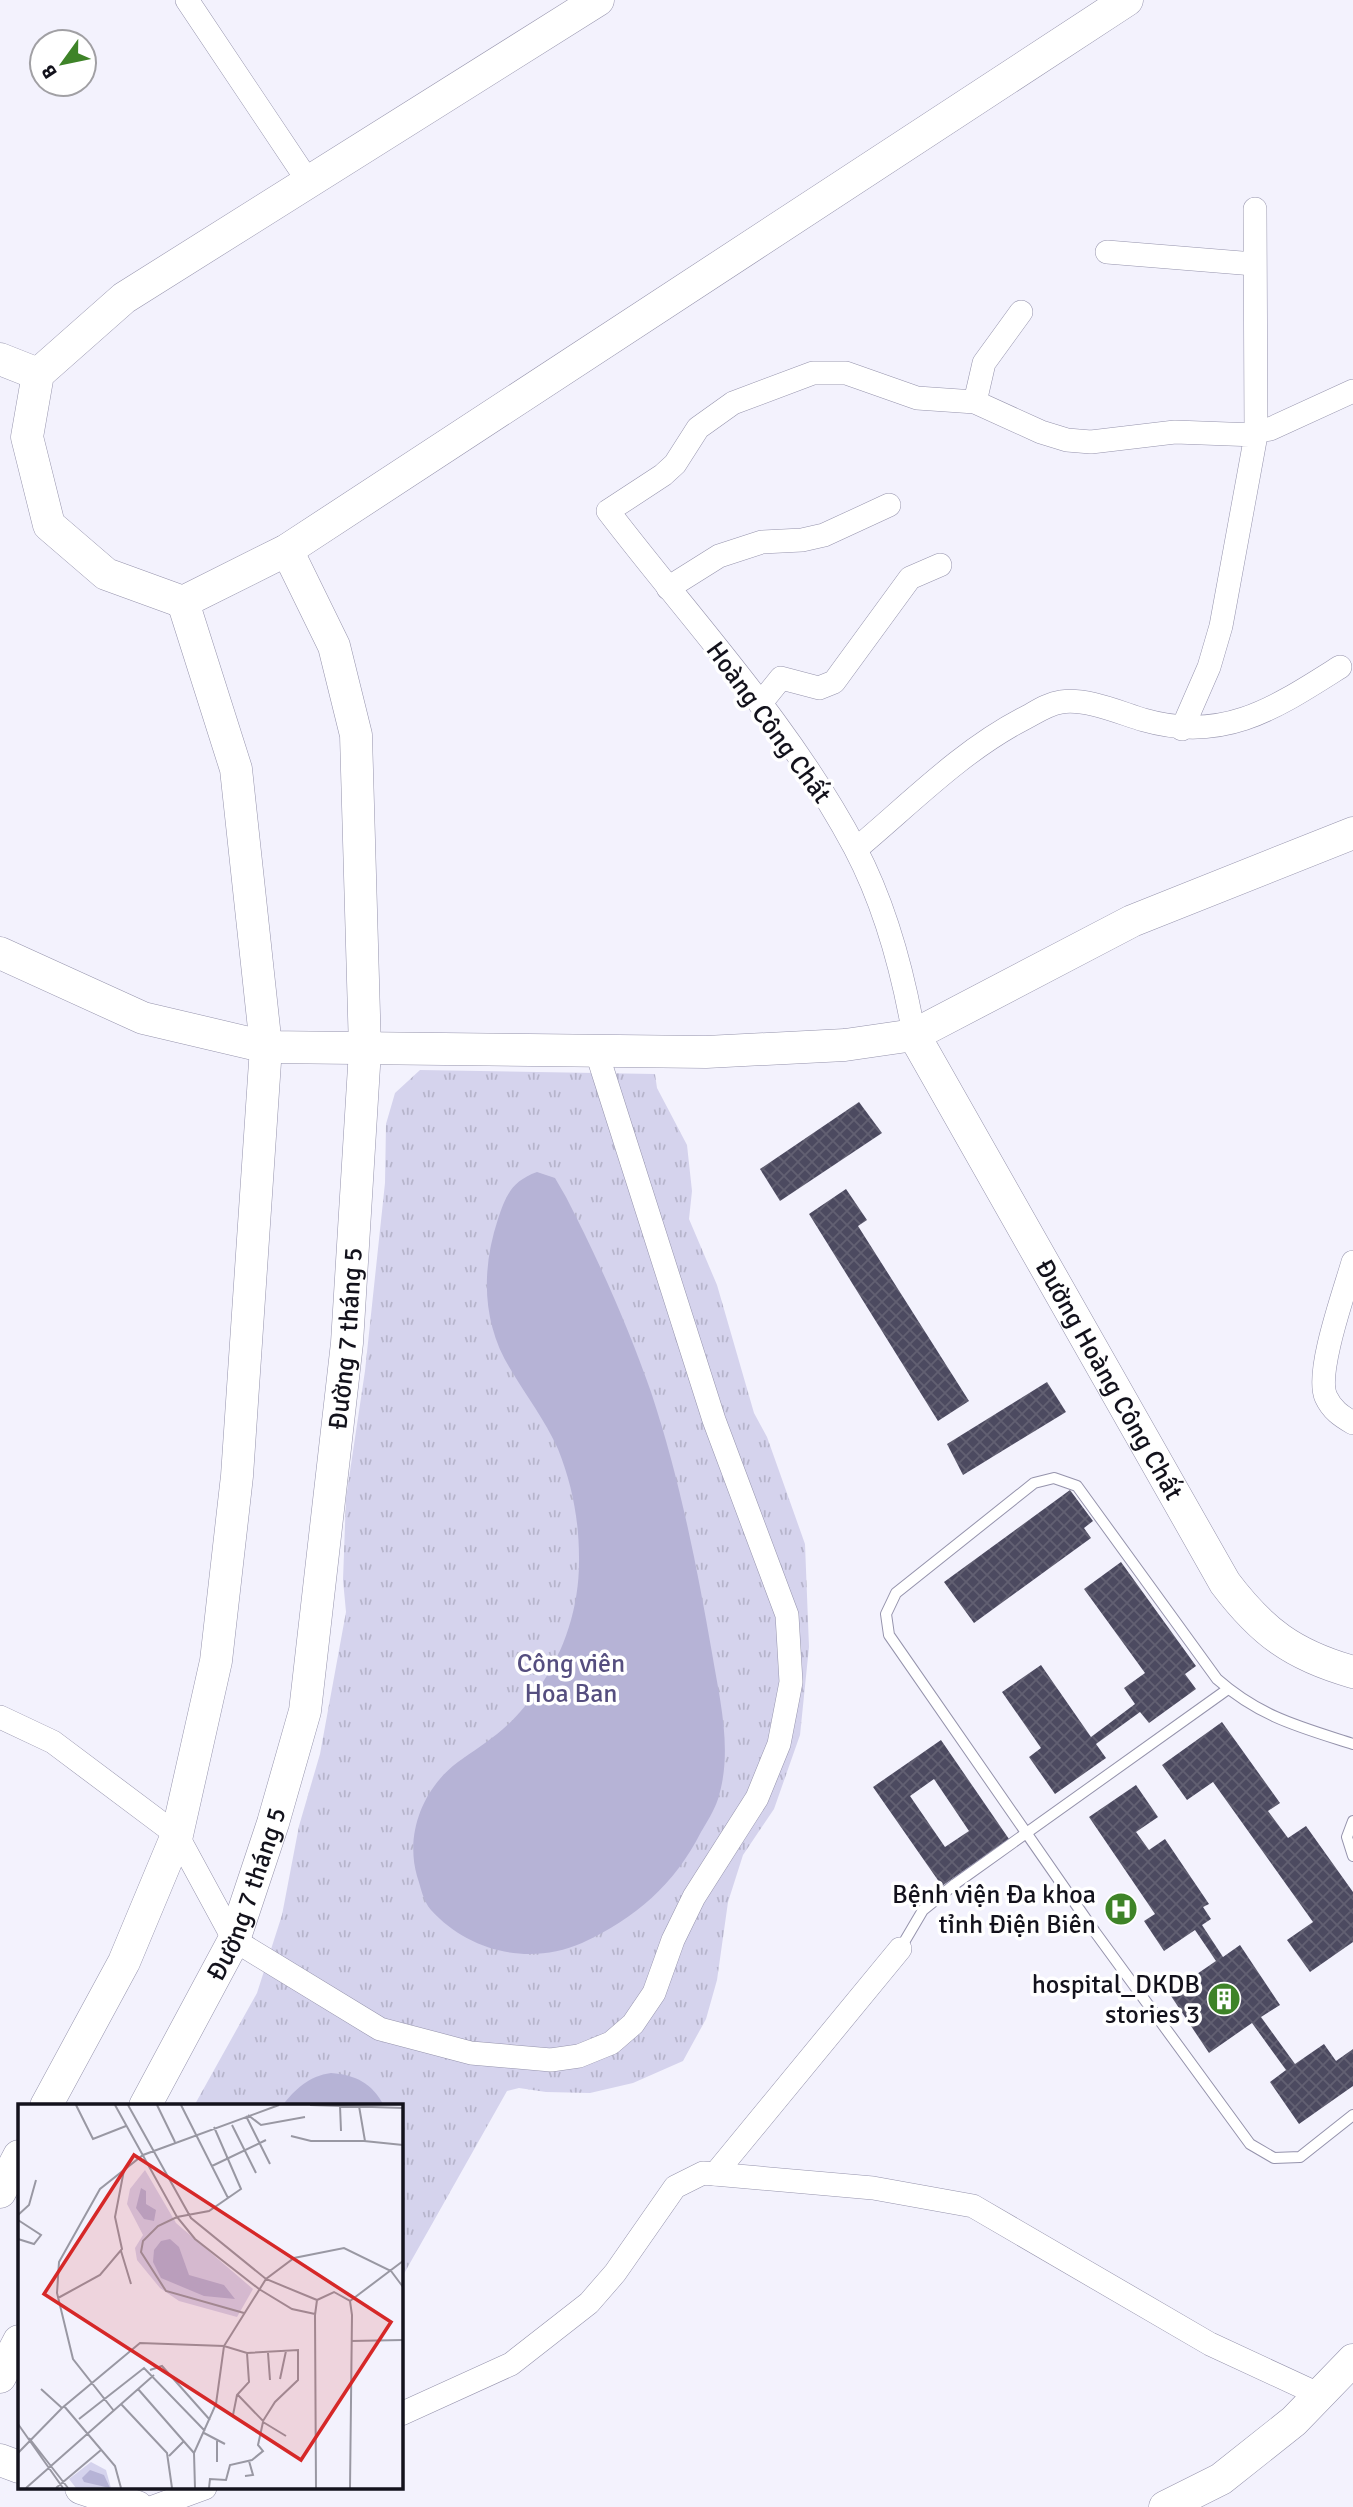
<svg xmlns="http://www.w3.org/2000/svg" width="1353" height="2507" font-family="Signika,sans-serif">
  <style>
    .park { fill: url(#park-tufts) }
    .water { fill: #b6b3d6 }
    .building { fill: url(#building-cross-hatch); fill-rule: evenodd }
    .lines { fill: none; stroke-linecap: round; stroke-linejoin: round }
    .lane-casing { stroke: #9593ac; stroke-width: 12 }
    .street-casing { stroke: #9593ac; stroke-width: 24 }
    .secondary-casing { stroke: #9593ac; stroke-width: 33 }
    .lane { stroke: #fff; stroke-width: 10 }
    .street { stroke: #fff; stroke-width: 23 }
    .secondary { stroke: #fff; stroke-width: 32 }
    .labels { text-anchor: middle; stroke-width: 7; stroke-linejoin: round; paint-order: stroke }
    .street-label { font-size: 26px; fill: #13121c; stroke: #fff }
    .park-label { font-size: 26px; fill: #554e7f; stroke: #fff }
    .poi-label { font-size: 26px; fill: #13121c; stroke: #fff; text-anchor: end }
    .inset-road { fill: none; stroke: #9998a3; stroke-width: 2 }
    .view { fill: #d62828; fill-opacity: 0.15; stroke: #d62828; stroke-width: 3.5 }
    .inset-edge { fill: none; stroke: #13121c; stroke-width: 3.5 }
  </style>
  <defs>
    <pattern id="park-tufts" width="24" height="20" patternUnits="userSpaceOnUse" patternTransform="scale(1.75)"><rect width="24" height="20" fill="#d5d3ed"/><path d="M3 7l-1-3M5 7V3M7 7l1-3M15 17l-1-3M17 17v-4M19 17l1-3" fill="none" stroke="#b6b4cb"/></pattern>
    <pattern id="building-cross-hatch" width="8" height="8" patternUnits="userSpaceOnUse" patternTransform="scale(1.75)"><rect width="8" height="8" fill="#4c4a60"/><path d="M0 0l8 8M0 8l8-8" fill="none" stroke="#626072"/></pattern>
  </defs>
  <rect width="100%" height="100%" fill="#f3f2fd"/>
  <path class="park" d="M 420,1070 L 655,1074 L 657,1088 L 687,1145 L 692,1191 L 689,1219 L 717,1285 L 754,1413 L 767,1437 L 805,1544 L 809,1647 L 800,1735 L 774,1809 L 743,1855 L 728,1902 L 717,1980 L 706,2019 L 683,2061 L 633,2083 L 590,2093 L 546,2092 L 519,2088 L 507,2091 L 401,2279 L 401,2106 L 194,2106 L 257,1993 L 282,1915 L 299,1826 L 320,1754 L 346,1612 L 343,1580 L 346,1498 L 365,1371 L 385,1183 L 386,1124 L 395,1093 Z"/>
  <g class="water">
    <path d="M 537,1172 L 555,1178 L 566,1197 C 598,1259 628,1326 651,1392 C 679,1476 697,1566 712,1653 C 720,1701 733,1751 718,1799 C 714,1811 707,1822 701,1832 C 674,1885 636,1918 582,1943 C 530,1966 469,1952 431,1910 C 423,1901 421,1888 417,1876 C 405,1834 423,1788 458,1762 C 473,1751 488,1742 503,1729 C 516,1718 529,1702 539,1688 C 566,1650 580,1603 579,1557 C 579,1520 572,1484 558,1449 C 545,1420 527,1397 511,1370 C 482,1324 481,1270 498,1219 C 506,1195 512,1181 537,1172 Z"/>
    <path d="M 331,2073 C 356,2075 372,2083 384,2106 L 282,2106 C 295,2089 309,2076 331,2073 Z"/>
  </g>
  <g class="building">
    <path d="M 859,1102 L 882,1133 L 780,1201 L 760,1169 Z"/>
    <path d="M 846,1189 L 867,1220 L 858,1226 L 969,1401 L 938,1421 L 809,1214 Z"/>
    <path d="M 1047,1382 L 1066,1412 L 963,1475 L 947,1444 Z"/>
    <path d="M 1070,1490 L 1093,1521 L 1084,1528 L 1091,1538 L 974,1623 L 944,1582 Z"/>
    <path d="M 1121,1562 L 1196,1666 L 1185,1674 L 1196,1689 L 1149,1723 L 1140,1712 L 1096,1744 L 1106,1758 L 1055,1794 L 1029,1757 L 1041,1748 L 1002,1692 L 1041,1665 L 1091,1737 L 1135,1704 L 1124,1688 L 1145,1673 L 1084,1589 Z"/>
    <path d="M 1222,1722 L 1280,1803 L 1268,1811 L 1288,1838 L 1306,1826 L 1353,1892 L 1353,1942 L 1310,1972 L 1287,1940 L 1313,1922 L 1213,1782 L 1187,1800 L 1162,1765 Z"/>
    <path d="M 941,1740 L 1009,1839 L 942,1886 L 873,1787 ZM 934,1779 L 969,1831 L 945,1847 L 910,1796 Z"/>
    <path d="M 1136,1785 L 1158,1817 L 1136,1832 L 1149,1850 L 1165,1839 L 1209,1904 L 1203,1907 L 1211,1919 L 1202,1925 L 1223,1957 L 1240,1945 L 1280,2005 L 1261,2017 L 1295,2064 L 1324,2044 L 1336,2061 L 1353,2049 L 1353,2086 L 1299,2124 L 1270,2082 L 1286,2070 L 1252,2023 L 1209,2053 L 1169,1993 L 1216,1961 L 1195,1930 L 1164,1951 L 1144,1921 L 1155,1914 L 1089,1817 Z"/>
  </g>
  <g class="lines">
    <defs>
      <g id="lane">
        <path d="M 1353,1744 C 1300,1727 1260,1717 1217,1679 L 1077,1486 L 1054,1478 L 1034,1483 L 896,1593 L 886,1614 L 889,1635 L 1095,1932 L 1250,2144 L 1274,2158 L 1300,2157 L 1353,2115"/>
        <path d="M 1353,1821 L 1347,1837 L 1353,1856"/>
        <path d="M 900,1949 L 923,1910 L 955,1884 L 1228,1689"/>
      </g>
      <g id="street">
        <path d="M 187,0 L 310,184"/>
        <path d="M 1255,209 L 1256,435"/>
        <path d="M 1107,252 L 1254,264"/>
        <path d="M 975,402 L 984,363 L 1021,312"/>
        <path d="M 1256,431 L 1270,429 L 1353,391"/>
        <path d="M 668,588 L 719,556 L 762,542 L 802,540 L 824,535 L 889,505"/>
        <path d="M 760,704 L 781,678 L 819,688 L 834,682 L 910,578 L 940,565"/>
        <path d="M 856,849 C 910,804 960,752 1023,719 C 1035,713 1047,704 1061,702 C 1087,698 1120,713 1144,720 C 1224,743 1275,708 1340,667"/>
        <path d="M 914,1035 C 903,972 885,905 855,848 C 790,725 692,621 608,511 L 663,475 L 675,464 L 698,428 L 733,403 L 813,373 L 846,373 L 917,398 L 975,402 L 1041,432 L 1067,440 L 1091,442 L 1175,432 L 1256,435 L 1221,626 L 1209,667 L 1182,729"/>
        <path d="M 1353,1262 C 1345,1290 1315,1373 1326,1397 C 1332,1410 1341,1416 1353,1423"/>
        <path d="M 0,1717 L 53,1742 L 177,1835 L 234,1940 L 380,2029 L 471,2053 L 551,2060 L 579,2056 L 611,2043 L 633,2024 L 654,1993 L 673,1940 L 694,1897 L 757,1798 L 779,1744 L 791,1682 L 787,1615 L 714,1420 L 596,1050"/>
        <path d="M 715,2174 L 900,1949"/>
        <path d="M 401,2414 L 511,2364 L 589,2303 L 615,2273 L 675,2187 L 703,2173 L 873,2188 L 973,2206 L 1210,2344 L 1320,2395"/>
        <path d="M 153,2507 L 205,2488"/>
      </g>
      <g id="secondary">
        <path d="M 598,0 L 124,298 L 38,374 L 27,437 L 49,525 L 106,574 L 183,602 L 287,550 L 1127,0"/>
        <path d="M 0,359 L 38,374"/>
        <path d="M 0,953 L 143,1018 L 266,1047 L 706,1052 L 845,1045 L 914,1035 L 1132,921 L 1353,833"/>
        <path id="s1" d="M 914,1035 L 1225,1583 C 1262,1632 1293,1655 1353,1672"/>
        <path d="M 46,2106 L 124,1962 L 177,1835 L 216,1661 L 237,1476 L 266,1047 L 236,769 L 183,602"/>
        <path id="s2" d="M 145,2106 L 234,1940 L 273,1823 L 305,1711 L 347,1343 L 365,1050 L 356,735 L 334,646 L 287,550"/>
        <path d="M 0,2192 L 19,2156"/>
        <path d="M 0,2377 L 19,2341"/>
        <path d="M 0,2460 L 19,2467"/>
        <path d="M 81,2488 L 137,2507"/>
        <path d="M 1165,2507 L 1221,2479 L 1294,2421 L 1353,2360"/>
      </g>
    </defs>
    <use href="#lane" class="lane-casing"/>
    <use href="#street" class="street-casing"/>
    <use href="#secondary" class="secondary-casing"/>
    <use href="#lane" class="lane"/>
    <use href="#street" class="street"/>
    <use href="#secondary" class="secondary"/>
  </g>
  <defs>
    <symbol id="hospital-disc" viewBox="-11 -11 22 22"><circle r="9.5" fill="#3e8328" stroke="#fff"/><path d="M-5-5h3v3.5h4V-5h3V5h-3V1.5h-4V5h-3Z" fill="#fff"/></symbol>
    <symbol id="building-disc" viewBox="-11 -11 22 22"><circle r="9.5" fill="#3e8328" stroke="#fff"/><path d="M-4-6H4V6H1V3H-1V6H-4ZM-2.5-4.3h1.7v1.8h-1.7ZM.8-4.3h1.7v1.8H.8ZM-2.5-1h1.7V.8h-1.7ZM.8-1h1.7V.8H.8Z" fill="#fff"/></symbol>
  </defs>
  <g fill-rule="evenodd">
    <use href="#hospital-disc" x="1102" y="1890" width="38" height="38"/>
    <use href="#building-disc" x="1205" y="1980" width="38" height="38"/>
  </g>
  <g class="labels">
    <g class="street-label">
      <text transform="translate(769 722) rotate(54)" y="9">Hoàng Công Chất</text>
      <text dy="9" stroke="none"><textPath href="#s2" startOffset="803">Đường 7 tháng 5</textPath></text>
      <text dy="9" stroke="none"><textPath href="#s1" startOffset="396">Đường Hoàng Công Chất</textPath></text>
      <text dy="9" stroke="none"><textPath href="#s2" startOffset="236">Đường 7 tháng 5</textPath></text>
    </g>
    <g class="park-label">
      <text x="571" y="1672">Công viên<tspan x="571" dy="30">Hoa Ban</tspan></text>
    </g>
    <g class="poi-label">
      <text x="1096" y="1903">Bệnh viện Đa khoa<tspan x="1096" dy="30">tỉnh Điện Biên</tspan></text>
      <text x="1200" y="1993">hospital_DKDB<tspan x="1200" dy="30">stories 3</tspan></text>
    </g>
  </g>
  <g transform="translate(18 2104)">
    <rect width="385" height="385" fill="#f3f2fd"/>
    <path d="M 127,66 L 158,119 L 235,185 L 219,213 L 161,197 L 142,184 L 119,156 L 117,144 L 125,131 L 109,100 L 112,85 ZM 73,358 L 88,366 L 93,384 L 58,384 L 51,375 Z" fill="#d5d3ed"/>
    <path d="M 123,84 L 128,87 L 128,100 L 138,106 L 136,117 L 126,115 L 118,104 ZM 152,135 L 161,143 L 171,171 L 206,181 L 217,195 L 186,192 L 143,174 L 135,158 L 136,146 L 143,137 ZM 72,366 L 86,371 L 92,384 L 66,378 L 64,374 Z" fill="#b6b3d6"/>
    <path class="inset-road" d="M 58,1 L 75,35 L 108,22M 97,1 L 159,113 L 177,135 L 241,185 L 274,205 L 297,210M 110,1 L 173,114 L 248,175 L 299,196M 139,1 L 157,38M 163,1 L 210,94M 292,1 L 385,4M 322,2 L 323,27M 230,11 L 243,21 L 287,13M 228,12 L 252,60M 214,21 L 238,69M 196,23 L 223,85 L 191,107 L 159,113 L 140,122 L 125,137 L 123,148 L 148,187 L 226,209M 273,32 L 293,37 L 347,37 L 341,2M 346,37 L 385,41M 194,62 L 248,36M 0,111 L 11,101 L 18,76M 0,116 L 23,131 L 16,140 L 0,135M 103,147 L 113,180M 40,194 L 82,171 L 104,145 L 97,113 L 106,66M 332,197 L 385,157M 333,237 L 385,236M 250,249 L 252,276M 132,266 L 144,262 L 192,316M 262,275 L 268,247M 23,285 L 44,304M 120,285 L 176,349M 103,300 L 149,349 L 154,384M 46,302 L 97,362 L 103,384M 96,307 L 55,255 L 39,189 L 41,158 L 82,85 L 125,51 L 261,1M 215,311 L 219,291 L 231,278 L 229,249M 61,315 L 126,264 L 187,327M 245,318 L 268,332M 0,320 L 45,384M 186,329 L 207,340M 11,334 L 50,384M 0,349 L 44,304 L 122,239 L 206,242 L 229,249 L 280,246 L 280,276 L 257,298 L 245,317 L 219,290M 151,352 L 166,337M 199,358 L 199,336M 227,372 L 235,371 L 231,357M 8,384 L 136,271M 38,384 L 83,346M 177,384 L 176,349 L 198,300 L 206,242 L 248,175 L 276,154 L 326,144 L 373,167 L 385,183M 191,384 L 192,375 L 208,376 L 212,361 L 234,356 L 245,347 L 240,341 L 245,318M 298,384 L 297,211 L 299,196 L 316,188 L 332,197 L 334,211 L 332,384"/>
    <path class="view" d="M 116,51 L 373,218 L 283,356 L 26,190 Z"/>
    <rect width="385" height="385" class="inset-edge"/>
  </g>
  <g transform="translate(63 63) rotate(237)"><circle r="33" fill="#ffffff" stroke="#a1a0a4" stroke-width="2"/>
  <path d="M0-5L12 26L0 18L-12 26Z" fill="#3e8328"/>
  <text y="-10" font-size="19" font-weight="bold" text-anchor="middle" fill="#13121c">B</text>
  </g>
</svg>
